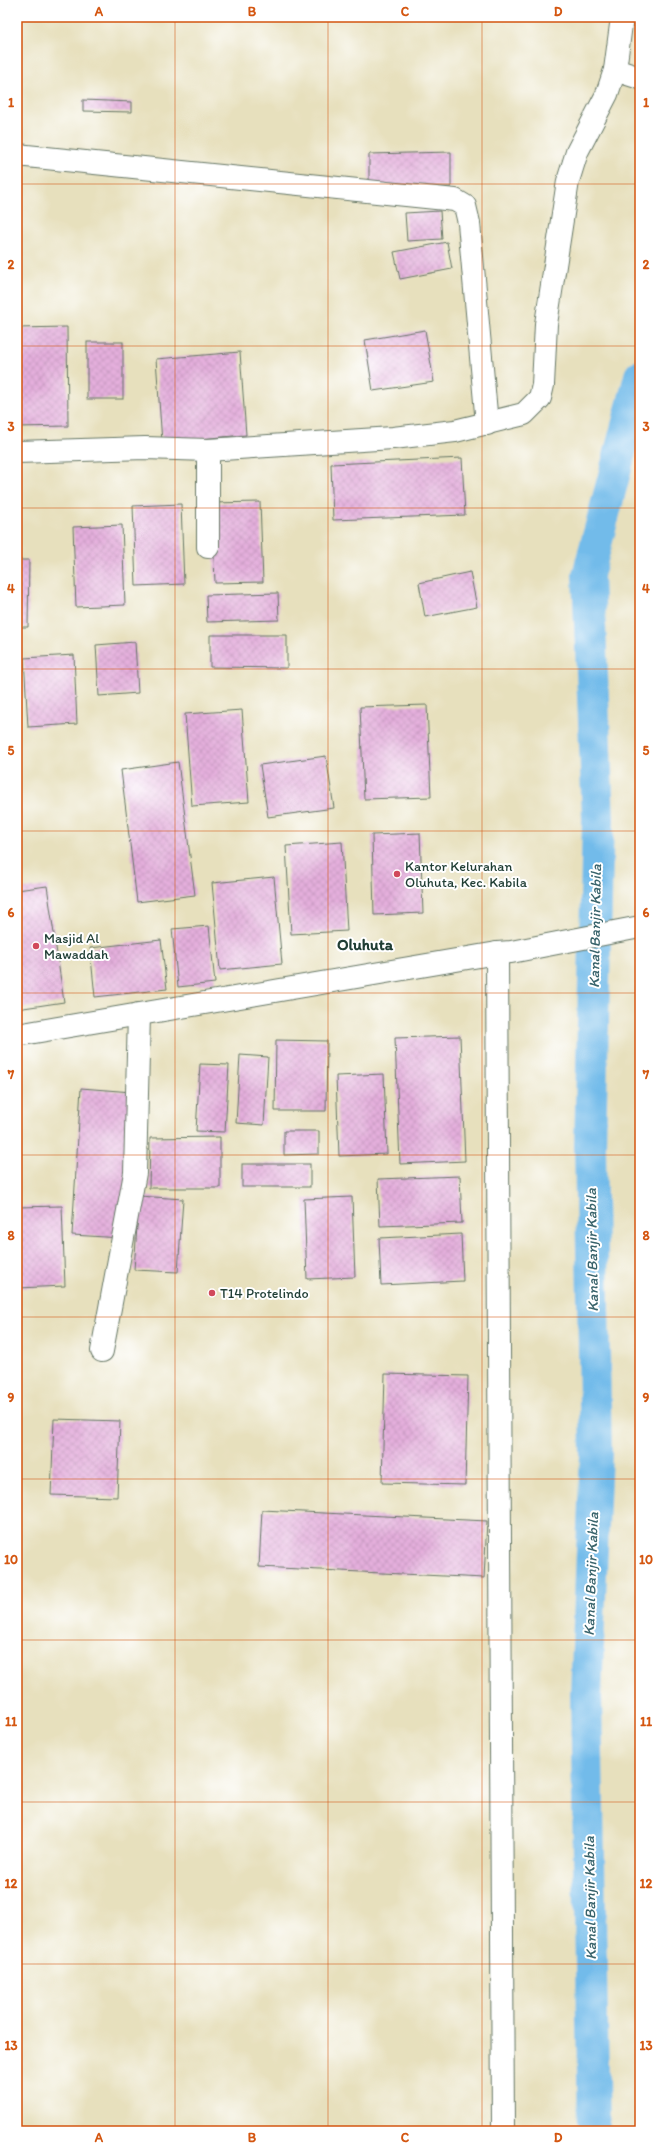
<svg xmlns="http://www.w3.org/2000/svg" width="657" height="2148" font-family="Itim,sans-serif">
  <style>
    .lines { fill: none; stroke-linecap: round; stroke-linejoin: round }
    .canal { stroke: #72bbea; stroke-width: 32 }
    .building { fill: url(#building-cross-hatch) }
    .minor-casing { stroke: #657664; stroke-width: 24 }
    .secondary-casing { stroke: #657664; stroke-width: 24 }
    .minor { stroke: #fff; stroke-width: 22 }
    .secondary { stroke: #fff; stroke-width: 22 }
    .grid { fill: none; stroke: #d45610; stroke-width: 1; stroke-opacity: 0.55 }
    .poi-dot { fill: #d1495b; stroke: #fff; stroke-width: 1.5 }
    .labels { text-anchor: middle; stroke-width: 4; stroke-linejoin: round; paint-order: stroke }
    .poi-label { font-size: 14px; fill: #1f3d34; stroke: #fff; text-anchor: start }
    .water-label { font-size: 15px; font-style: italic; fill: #38636b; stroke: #fff }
    .quarter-label { font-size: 16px; font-weight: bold; fill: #1f3d34; stroke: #fff }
    .neatline { fill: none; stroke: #d45610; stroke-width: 1.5 }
    .grid-label { font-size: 13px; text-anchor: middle; font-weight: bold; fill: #d45610 }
  </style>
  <defs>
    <pattern id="building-cross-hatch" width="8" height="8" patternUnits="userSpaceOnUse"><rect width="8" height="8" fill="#e4afdc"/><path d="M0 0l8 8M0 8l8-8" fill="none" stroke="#c397bd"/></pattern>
  </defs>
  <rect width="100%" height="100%" fill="#fff"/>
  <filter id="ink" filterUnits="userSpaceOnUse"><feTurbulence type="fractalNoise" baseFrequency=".025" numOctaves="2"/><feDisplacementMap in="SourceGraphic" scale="8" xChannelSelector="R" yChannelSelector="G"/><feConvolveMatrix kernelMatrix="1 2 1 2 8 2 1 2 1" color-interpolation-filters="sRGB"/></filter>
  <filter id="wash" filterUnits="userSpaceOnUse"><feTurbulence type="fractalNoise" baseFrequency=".012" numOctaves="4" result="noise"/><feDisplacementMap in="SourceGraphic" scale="16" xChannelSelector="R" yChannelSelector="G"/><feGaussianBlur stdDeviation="0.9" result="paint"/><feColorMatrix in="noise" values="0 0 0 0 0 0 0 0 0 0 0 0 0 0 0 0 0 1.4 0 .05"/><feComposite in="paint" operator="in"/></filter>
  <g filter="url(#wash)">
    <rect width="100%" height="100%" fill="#e7e0bd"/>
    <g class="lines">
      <path class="canal" d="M 594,2131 L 586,1695 L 596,1454 L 590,1146 L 598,819 L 588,575 L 640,376"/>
    </g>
    <g id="blocks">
      <g class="building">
        <path d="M 83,100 L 132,102 L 132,112 L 83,111 Z"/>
        <path d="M 451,152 L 451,187 L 369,188 L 369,154 Z"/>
        <path d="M 440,211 L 442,239 L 407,241 L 405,213 Z"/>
        <path d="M 447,242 L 452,269 L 400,279 L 394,252 Z"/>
        <path d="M 67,327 L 68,426 L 17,427 L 17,328 Z"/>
        <path d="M 425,330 L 434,382 L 373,391 L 365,340 Z"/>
        <rect x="87" y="342" width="36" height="57"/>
        <path d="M 240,352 L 246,435 L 162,442 L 156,359 Z"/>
        <path d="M 462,458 L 465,515 L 333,520 L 331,464 Z"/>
        <path d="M 260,502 L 263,582 L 215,583 L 212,503 Z"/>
        <path d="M 181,504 L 184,584 L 136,586 L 133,506 Z"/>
        <path d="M 122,525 L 125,605 L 76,607 L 73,527 Z"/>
        <path d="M 17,560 L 29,560 L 28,627 L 17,627 Z"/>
        <path d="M 470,572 L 477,607 L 425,617 L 419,583 Z"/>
        <path d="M 278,593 L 279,620 L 207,622 L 206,595 Z"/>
        <path d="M 210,635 L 287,635 L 287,668 L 210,667 Z"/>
        <path d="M 135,642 L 138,693 L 99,696 L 96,645 Z"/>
        <path d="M 74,655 L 77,724 L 28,727 L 24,658 Z"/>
        <path d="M 427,705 L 431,797 L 364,799 L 360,707 Z"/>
        <path d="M 242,710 L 249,802 L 192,806 L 185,714 Z"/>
        <path d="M 326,756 L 334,808 L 268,817 L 260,765 Z"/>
        <path d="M 178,762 L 195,895 L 137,902 L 121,770 Z"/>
        <path d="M 420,833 L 423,913 L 374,915 L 372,835 Z"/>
        <path d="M 342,842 L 347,931 L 291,934 L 286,846 Z"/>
        <path d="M 274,877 L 282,964 L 220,970 L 212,883 Z"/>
        <path d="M 47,886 L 64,1002 L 17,1009 L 17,890 Z"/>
        <path d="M 209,926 L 215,983 L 178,987 L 172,929 Z"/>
        <path d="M 161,940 L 167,989 L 95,997 L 90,948 Z"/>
        <path d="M 460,1036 L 465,1161 L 400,1164 L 395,1038 Z"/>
        <path d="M 276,1040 L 327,1041 L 326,1111 L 275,1111 Z"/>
        <path d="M 240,1055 L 268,1057 L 264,1125 L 236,1123 Z"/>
        <path d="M 200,1064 L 229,1065 L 225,1132 L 196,1131 Z"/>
        <path d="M 384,1074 L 387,1154 L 339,1156 L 336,1076 Z"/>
        <path d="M 81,1088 L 132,1092 L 122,1238 L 72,1235 Z"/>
        <path d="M 284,1131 L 319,1131 L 319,1154 L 284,1155 Z"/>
        <path d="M 220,1137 L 220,1188 L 149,1188 L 150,1138 Z"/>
        <rect x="242" y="1164" width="68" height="23"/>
        <path d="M 460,1176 L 462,1223 L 380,1226 L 378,1179 Z"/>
        <path d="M 139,1196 L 183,1199 L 178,1272 L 134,1270 Z"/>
        <path d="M 352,1197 L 355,1277 L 307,1279 L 304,1199 Z"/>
        <path d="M 62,1206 L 65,1286 L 17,1288 L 17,1207 Z"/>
        <path d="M 461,1234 L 463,1281 L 381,1285 L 379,1238 Z"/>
        <path d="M 385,1374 L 468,1376 L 465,1485 L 382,1483 Z"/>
        <path d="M 54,1419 L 120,1421 L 117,1497 L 51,1495 Z"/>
        <path d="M 262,1510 L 487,1521 L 484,1578 L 259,1567 Z"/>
      </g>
    </g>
  </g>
  <g filter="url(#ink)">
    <use href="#blocks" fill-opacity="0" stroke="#657664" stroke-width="1"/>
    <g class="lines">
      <defs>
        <g id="minor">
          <path d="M 615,70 L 640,78"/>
          <path d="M 17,155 L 455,200 L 465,206 L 469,223 L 487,424"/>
          <path d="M 208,450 L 208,547"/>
          <path d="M 17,452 L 145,448 L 208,450 L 393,438 L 455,431 L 524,414 L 540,398 L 543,385 L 546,324 L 568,181 L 577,152 L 607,94 L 615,70 L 622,17"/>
          <path d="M 497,953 L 503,2131"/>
          <path d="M 102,1351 L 135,1173 L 139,1014"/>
        </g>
        <path id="secondary" d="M 17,1035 L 497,953 L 511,952 L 640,927"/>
      </defs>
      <use href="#minor" class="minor-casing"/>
      <use href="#secondary" class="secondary-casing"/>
      <use href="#minor" class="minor"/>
      <use href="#secondary" class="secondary"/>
    </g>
  </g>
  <path class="grid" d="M 175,17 L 175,2131M 328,17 L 328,2131M 482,17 L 482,2131M 17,184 L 640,184M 17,346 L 640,346M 17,508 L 640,508M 17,669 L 640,669M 17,831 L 640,831M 17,993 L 640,993M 17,1155 L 640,1155M 17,1317 L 640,1317M 17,1479 L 640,1479M 17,1640 L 640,1640M 17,1802 L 640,1802M 17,1964 L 640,1964"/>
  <g class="poi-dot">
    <circle cx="397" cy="874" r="4"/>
    <circle cx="36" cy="946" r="4"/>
    <circle cx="212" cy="1293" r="4"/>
  </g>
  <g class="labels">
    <g class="poi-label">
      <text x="405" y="871">Kantor Kelurahan<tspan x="405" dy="16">Oluhuta, Kec. Kabila</tspan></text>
      <text x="44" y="943">Masjid Al<tspan x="44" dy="16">Mawaddah</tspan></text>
      <text x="220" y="1298">T14 Protelindo</text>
    </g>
    <g class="water-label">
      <text transform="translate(595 926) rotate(-89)" y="5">Kanal Banjir Kabila</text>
      <text transform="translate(592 1250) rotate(-91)" y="5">Kanal Banjir Kabila</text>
      <text transform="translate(591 1574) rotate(-88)" y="5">Kanal Banjir Kabila</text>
      <text transform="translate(590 1898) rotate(-91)" y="5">Kanal Banjir Kabila</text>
    </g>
    <g class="quarter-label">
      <text x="365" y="950">Oluhuta</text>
    </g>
  </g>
  <rect width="657" height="2148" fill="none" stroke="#fff" stroke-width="44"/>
  <rect x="22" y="22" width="613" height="2104" class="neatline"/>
  <g class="grid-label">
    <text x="99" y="16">A</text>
    <text x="252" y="16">B</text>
    <text x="405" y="16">C</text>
    <text x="558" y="16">D</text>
    <text x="11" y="107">1</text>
    <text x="646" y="107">1</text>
    <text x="11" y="269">2</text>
    <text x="646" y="269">2</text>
    <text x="11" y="431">3</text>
    <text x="646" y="431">3</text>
    <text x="11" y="593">4</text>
    <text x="646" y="593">4</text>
    <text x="11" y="755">5</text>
    <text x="646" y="755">5</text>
    <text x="11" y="917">6</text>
    <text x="646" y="917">6</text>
    <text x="11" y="1079">7</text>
    <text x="646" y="1079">7</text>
    <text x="11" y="1240">8</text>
    <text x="646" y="1240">8</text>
    <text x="11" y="1402">9</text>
    <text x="646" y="1402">9</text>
    <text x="11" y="1564">10</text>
    <text x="646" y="1564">10</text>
    <text x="11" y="1726">11</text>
    <text x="646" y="1726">11</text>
    <text x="11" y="1888">12</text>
    <text x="646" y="1888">12</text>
    <text x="11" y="2050">13</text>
    <text x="646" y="2050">13</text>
    <text x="99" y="2142">A</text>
    <text x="252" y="2142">B</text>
    <text x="405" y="2142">C</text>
    <text x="558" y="2142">D</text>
  </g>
</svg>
